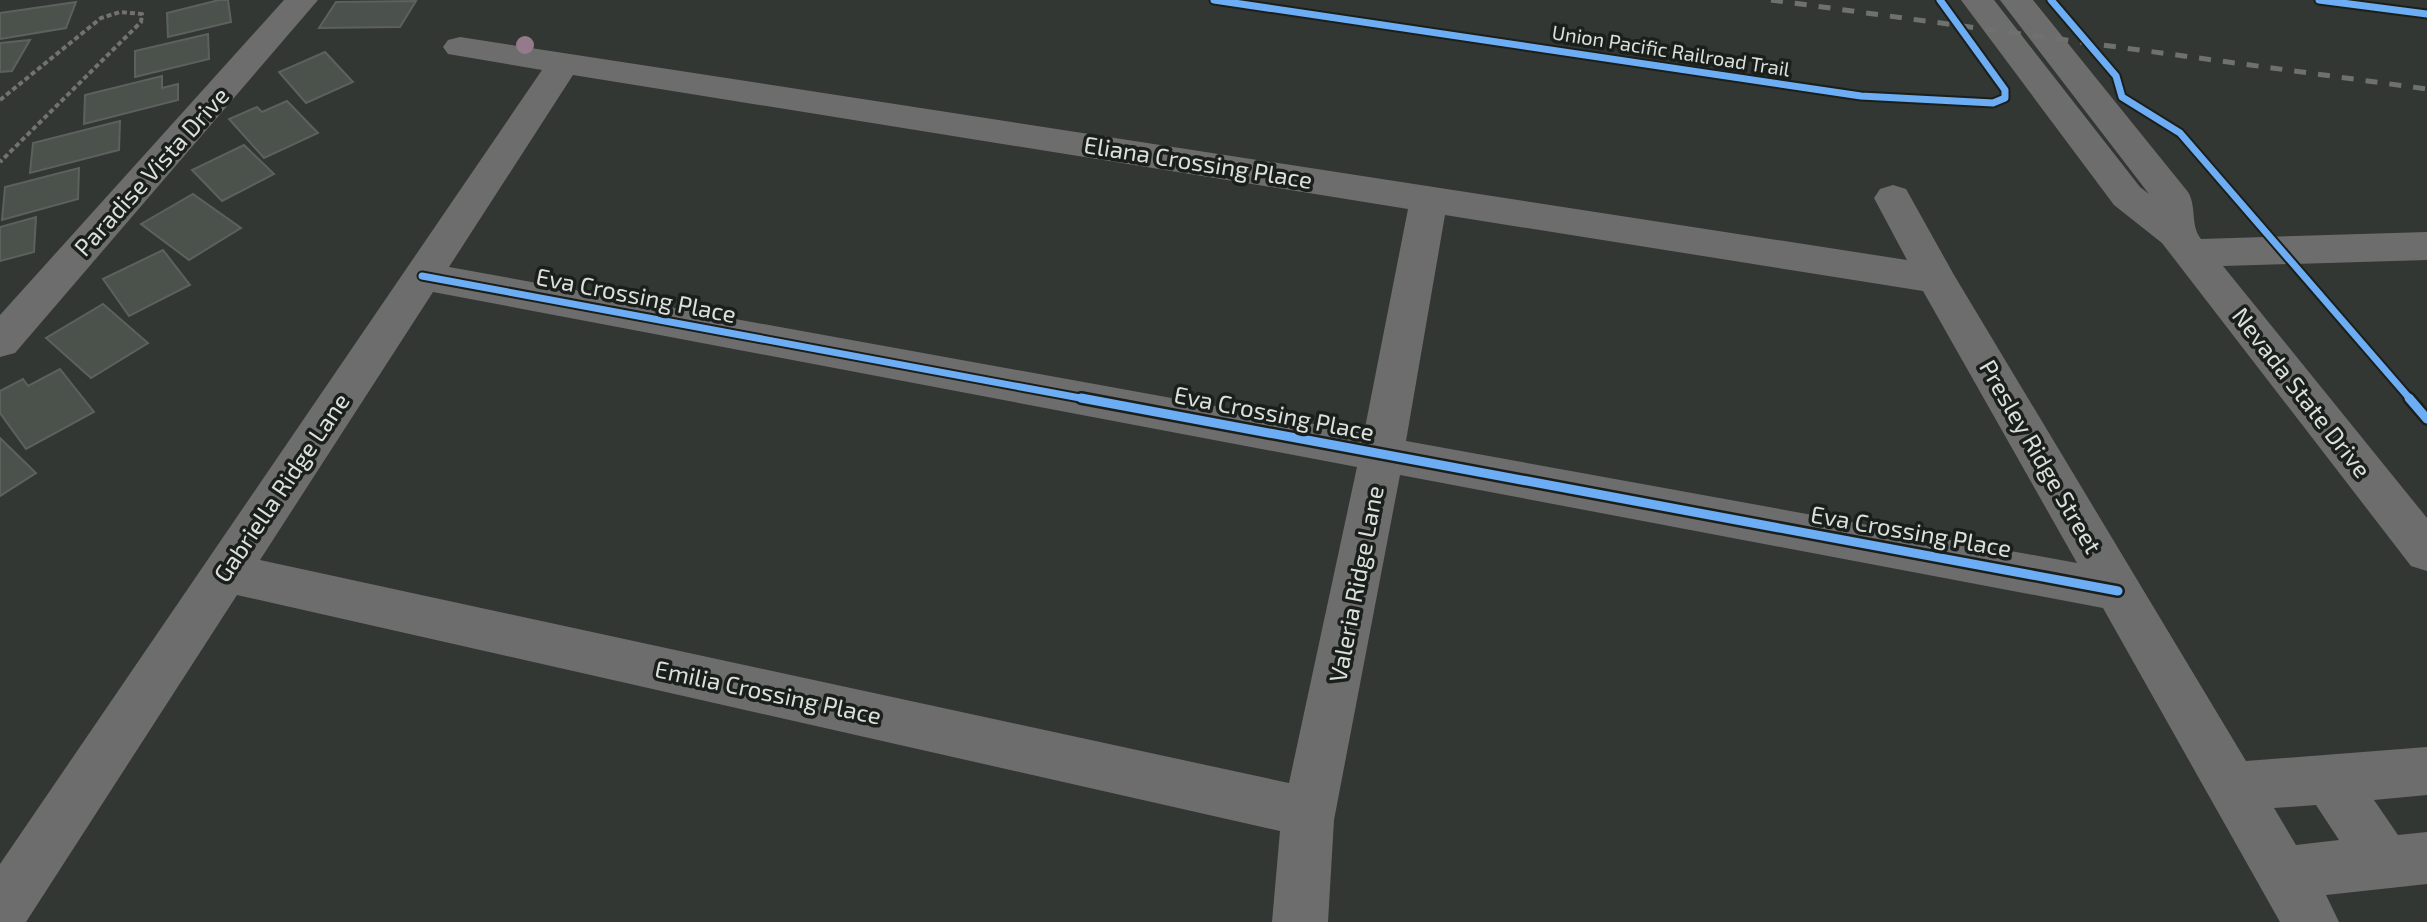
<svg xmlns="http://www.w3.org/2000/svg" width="2427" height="922" font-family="'Exo 2',sans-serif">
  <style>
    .building { fill: #4b524c; stroke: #5d615e; stroke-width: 2 }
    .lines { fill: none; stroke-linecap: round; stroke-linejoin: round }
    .path { stroke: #727271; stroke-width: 4; stroke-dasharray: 5 3; stroke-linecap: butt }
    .minor { fill: #6d6d6d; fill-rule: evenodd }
    .rail { stroke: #6f716f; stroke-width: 5; stroke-dasharray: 12 12; stroke-linecap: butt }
    .cycleway-far1-casing { stroke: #1b1f1c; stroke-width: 11 }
    .cycleway-casing { stroke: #1b1f1c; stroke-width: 14 }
    .cycleway-far1 { stroke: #6dadf4; stroke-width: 7 }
    .cycleway { stroke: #6dadf4; stroke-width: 9 }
    .tree { fill: #957a8b }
    .labels { text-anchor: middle; stroke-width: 7; stroke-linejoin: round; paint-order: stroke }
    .far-street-label { font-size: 20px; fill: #dae0db; stroke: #1b1f1c }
    .street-label { font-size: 24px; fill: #dae0db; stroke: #1b1f1c }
  </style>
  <rect width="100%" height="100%" fill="#333733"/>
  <g class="building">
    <path d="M 219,0 L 228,0 L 231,22 L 168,37 L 167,13 Z"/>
    <path d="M 416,1 L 400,27 L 319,28 L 336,2 Z"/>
    <path d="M 76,2 L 66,28 L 0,39 L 0,13 Z"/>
    <path d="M 208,34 L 209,59 L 135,77 L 135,51 Z"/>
    <path d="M 30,40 L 12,71 L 0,72 L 0,43 Z"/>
    <path d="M 325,52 L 353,82 L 306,103 L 279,72 Z"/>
    <path d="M 162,76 L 162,88 L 178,84 L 178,100 L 84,124 L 85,95 Z"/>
    <path d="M 287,101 L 318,133 L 264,158 L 229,119 L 257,107 L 262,112 Z"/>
    <path d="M 120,121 L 119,150 L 30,173 L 33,143 Z"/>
    <path d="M 244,145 L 274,174 L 222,201 L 192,170 Z"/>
    <path d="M 79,168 L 78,199 L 2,220 L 5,187 Z"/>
    <path d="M 193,194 L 241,228 L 189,260 L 141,224 Z"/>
    <path d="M 36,217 L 34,252 L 0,261 L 0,227 Z"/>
    <path d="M 163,250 L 190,285 L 129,316 L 103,279 Z"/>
    <path d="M 103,304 L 148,343 L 91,378 L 46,338 Z"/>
    <path d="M 60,369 L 94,412 L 26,449 L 0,413 L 0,391 L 23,379 L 28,386 Z"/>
    <path d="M 0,438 L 36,473 L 0,496 Z"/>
  </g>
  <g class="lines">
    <path class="path" d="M 0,100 L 101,18 L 120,12 L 142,14 L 141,22 L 0,162"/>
    <g class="minor">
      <path d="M 284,0 L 318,0 L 15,353 L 0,357 L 0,315 Z"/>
      <path d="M 1961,0 L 1994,0 L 2140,187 L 2149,194 L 2000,0 L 2033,0 L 2188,192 C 2197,207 2190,225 2201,239 L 2427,232 L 2427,260 L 2223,266 L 2427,518 L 2427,571 L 2411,566 L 2162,243 L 2114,205 Z"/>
      <path d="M 460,37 L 1907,260 L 1874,198 L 1880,189 L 1893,185 L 1906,189 L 1954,275 L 2246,761 L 2427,747 L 2427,795 L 2374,800 L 2398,835 L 2427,832 L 2427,884 L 2326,895 L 2339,922 L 2280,922 L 2103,608 L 1400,475 L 1334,820 L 1328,922 L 1272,922 L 1280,831 L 237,595 L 26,922 L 0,922 L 0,864 L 542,70 L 448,54 L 443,47 L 448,40 ZM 573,75 L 1408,209 L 1364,433 L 449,267 ZM 1445,215 L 1923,291 L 2077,563 L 1406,441 ZM 433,292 L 1357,467 L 1289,783 L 260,560 ZM 2316,805 L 2339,840 L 2296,845 L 2274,808 Z"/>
    </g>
    <path class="rail" d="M 1771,0 L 2427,89"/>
    <defs>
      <g id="cycleway-far1">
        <path d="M 1214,0 L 1861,96 L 1993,103 L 2005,98 L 2005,90 L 1940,0"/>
        <path d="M 2051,0 L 2116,76 L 2122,97 L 2180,133 L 2411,400"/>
        <path d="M 2319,0 L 2427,14"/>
        <path d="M 422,276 L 1091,400"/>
      </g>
      <g id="cycleway">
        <path d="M 1081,398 L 2118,591"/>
        <path d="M 2409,398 L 2427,419"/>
      </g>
    </defs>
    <use href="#cycleway-far1" class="cycleway-far1-casing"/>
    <use href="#cycleway" class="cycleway-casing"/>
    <use href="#cycleway-far1" class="cycleway-far1"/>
    <use href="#cycleway" class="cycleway"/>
  </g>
  <circle class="tree" cx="525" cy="45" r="9"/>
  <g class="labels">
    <g class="far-street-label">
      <text transform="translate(1671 51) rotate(9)" y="7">Union Pacific Railroad Trail</text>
    </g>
    <g class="street-label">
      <text transform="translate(1198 163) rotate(9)" y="8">Eliana Crossing Place</text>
      <text transform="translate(152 172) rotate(-48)" y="8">Paradise Vista Drive</text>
      <text transform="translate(636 296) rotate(11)" y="8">Eva Crossing Place</text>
      <text transform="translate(2301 393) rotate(52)" y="8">Nevada State Drive</text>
      <text transform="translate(1274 414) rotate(11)" y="8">Eva Crossing Place</text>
      <text transform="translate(2040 457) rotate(60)" y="8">Presley Ridge Street</text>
      <text transform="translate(282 488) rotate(-56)" y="8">Gabriella Ridge Lane</text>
      <text transform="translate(1911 532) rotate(10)" y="8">Eva Crossing Place</text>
      <text transform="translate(1357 584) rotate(-79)" y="8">Valeria Ridge Lane</text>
      <text transform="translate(768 693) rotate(12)" y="8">Emilia Crossing Place</text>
    </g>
  </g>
</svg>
